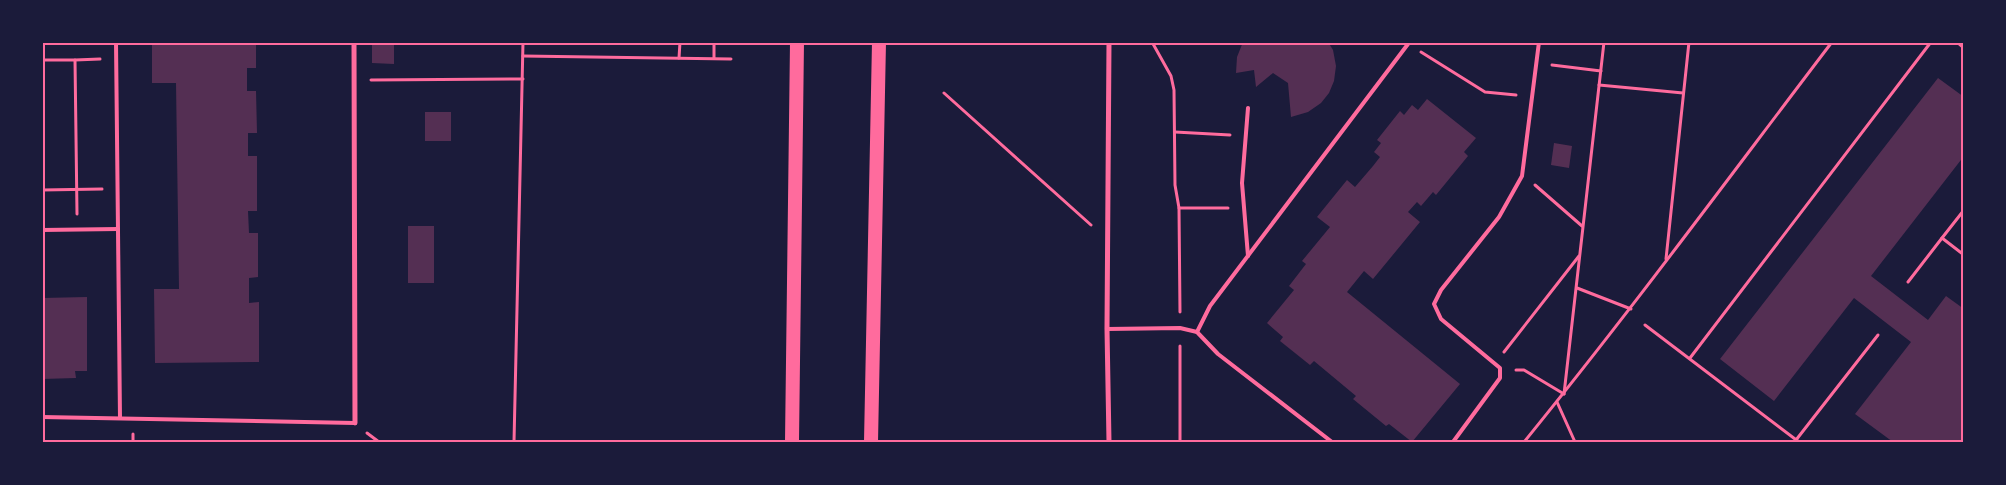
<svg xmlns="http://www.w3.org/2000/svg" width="2006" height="485" font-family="Overpass,sans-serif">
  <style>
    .building { fill: #542f53 }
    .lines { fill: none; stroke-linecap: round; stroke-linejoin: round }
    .path { stroke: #ff6b9d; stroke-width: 3 }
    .service { stroke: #ff6b9d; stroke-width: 4 }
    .minor { stroke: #ff6b9d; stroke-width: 5 }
    .trunk { stroke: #ff6b9d; stroke-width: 14 }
    .neatline { fill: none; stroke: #ff6b9d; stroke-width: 2 }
  </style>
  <rect width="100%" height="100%" fill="#1b1b3a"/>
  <g class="building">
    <path d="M 152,42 L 256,42 L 256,68 L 247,68 L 247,91 L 256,91 L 257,133 L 248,133 L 248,156 L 257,156 L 257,211 L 248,211 L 249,233 L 258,233 L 258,277 L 249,278 L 249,303 L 259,302 L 259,362 L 155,363 L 154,289 L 179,289 L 176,83 L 152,83 Z"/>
    <path d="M 372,42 L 394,42 L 394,64 L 372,63 Z"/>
    <path d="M 1243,42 L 1328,42 L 1333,50 L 1336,66 L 1334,81 L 1329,93 L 1321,103 L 1308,112 L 1291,117 L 1288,83 L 1273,73 L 1256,87 L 1254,70 L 1236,73 L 1237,57 Z"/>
    <path d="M 1938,78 L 1964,97 L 1964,156 L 1871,276 L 1928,320 L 1946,296 L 1964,309 L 1964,442 L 1893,442 L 1855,414 L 1911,342 L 1854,298 L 1774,401 L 1720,359 Z"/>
    <path d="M 1427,99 L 1476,138 L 1464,152 L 1468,156 L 1436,195 L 1433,192 L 1421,206 L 1417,202 L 1408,212 L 1420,222 L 1373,279 L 1364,271 L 1347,292 L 1460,384 L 1412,442 L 1389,424 L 1386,426 L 1353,399 L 1356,396 L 1314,361 L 1310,365 L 1280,341 L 1283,337 L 1267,323 L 1294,290 L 1289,286 L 1306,264 L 1302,261 L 1330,227 L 1317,217 L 1347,180 L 1355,187 L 1373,166 L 1380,157 L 1374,152 L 1381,143 L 1377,140 L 1400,111 L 1404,115 L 1412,105 L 1418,110 Z"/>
    <rect x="425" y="112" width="26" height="29"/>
    <path d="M 1554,143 L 1572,146 L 1569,168 L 1551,165 Z"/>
    <rect x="408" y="226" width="26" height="57"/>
    <path d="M 87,297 L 87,371 L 75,371 L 76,378 L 42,379 L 42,298 Z"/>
  </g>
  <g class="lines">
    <g class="path">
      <path d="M 1152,42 L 1171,76 L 1174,90 L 1175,185 L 1179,208 L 1180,312"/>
      <path d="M 1957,42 L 1964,48"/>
      <path d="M 1421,52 L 1485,92 L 1516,95"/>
      <path d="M 523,56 L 731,59"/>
      <path d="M 679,58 L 680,42"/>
      <path d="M 714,58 L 714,42"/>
      <path d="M 42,60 L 75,60"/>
      <path d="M 1552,65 L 1601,71"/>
      <path d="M 371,80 L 523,79"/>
      <path d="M 1599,85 L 1683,93"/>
      <path d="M 944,93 L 1091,225"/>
      <path d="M 1175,132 L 1230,135"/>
      <path d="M 1535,185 L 1582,226"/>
      <path d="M 42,190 L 102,189"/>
      <path d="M 1179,208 L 1228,208"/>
      <path d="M 1964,210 L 1942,238 L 1964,255"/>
      <path d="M 77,214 L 75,60 L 100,59"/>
      <path d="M 1666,259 L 1689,42"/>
      <path d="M 1908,282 L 1942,238"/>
      <path d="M 1577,288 L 1631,309"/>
      <path d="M 1645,325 L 1799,442"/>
      <path d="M 1504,352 L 1579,256"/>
      <path d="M 1690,358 L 1931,42"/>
      <path d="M 1516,370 L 1524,370 L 1564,394"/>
      <path d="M 1564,394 L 1604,42"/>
      <path d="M 1557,402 L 1575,442"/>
      <path d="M 367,433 L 379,442"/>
      <path d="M 1796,440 L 1878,335"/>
      <path d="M 133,442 L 133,434"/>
      <path d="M 514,442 L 523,42"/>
      <path d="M 1180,442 L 1180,346"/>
      <path d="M 1524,442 C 1630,312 1730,176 1832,42"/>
    </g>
    <g class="service">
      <path d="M 116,42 L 120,418"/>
      <path d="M 42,230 L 118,229"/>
      <path d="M 1248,256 L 1242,183 L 1248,108"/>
      <path d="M 1107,329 L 1180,328 L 1197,332 L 1218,354 L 1332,442"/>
      <path d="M 1197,332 L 1210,306 L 1408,44 L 1407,42"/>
      <path d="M 42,417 L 355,423"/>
      <path d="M 1453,442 L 1500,378 L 1500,368 L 1441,319 L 1434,304 L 1441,290 L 1499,217 L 1522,176 L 1539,42"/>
    </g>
    <g class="minor">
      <path d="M 354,42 L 355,423"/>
      <path d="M 1109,42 L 1107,329 L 1109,442"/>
    </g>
    <g class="trunk">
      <path d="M 792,442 L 797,42"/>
      <path d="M 871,442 L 879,42"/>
    </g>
  </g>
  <rect width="2006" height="485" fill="none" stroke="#1b1b3a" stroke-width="88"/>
  <rect x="44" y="44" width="1918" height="397" class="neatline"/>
</svg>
